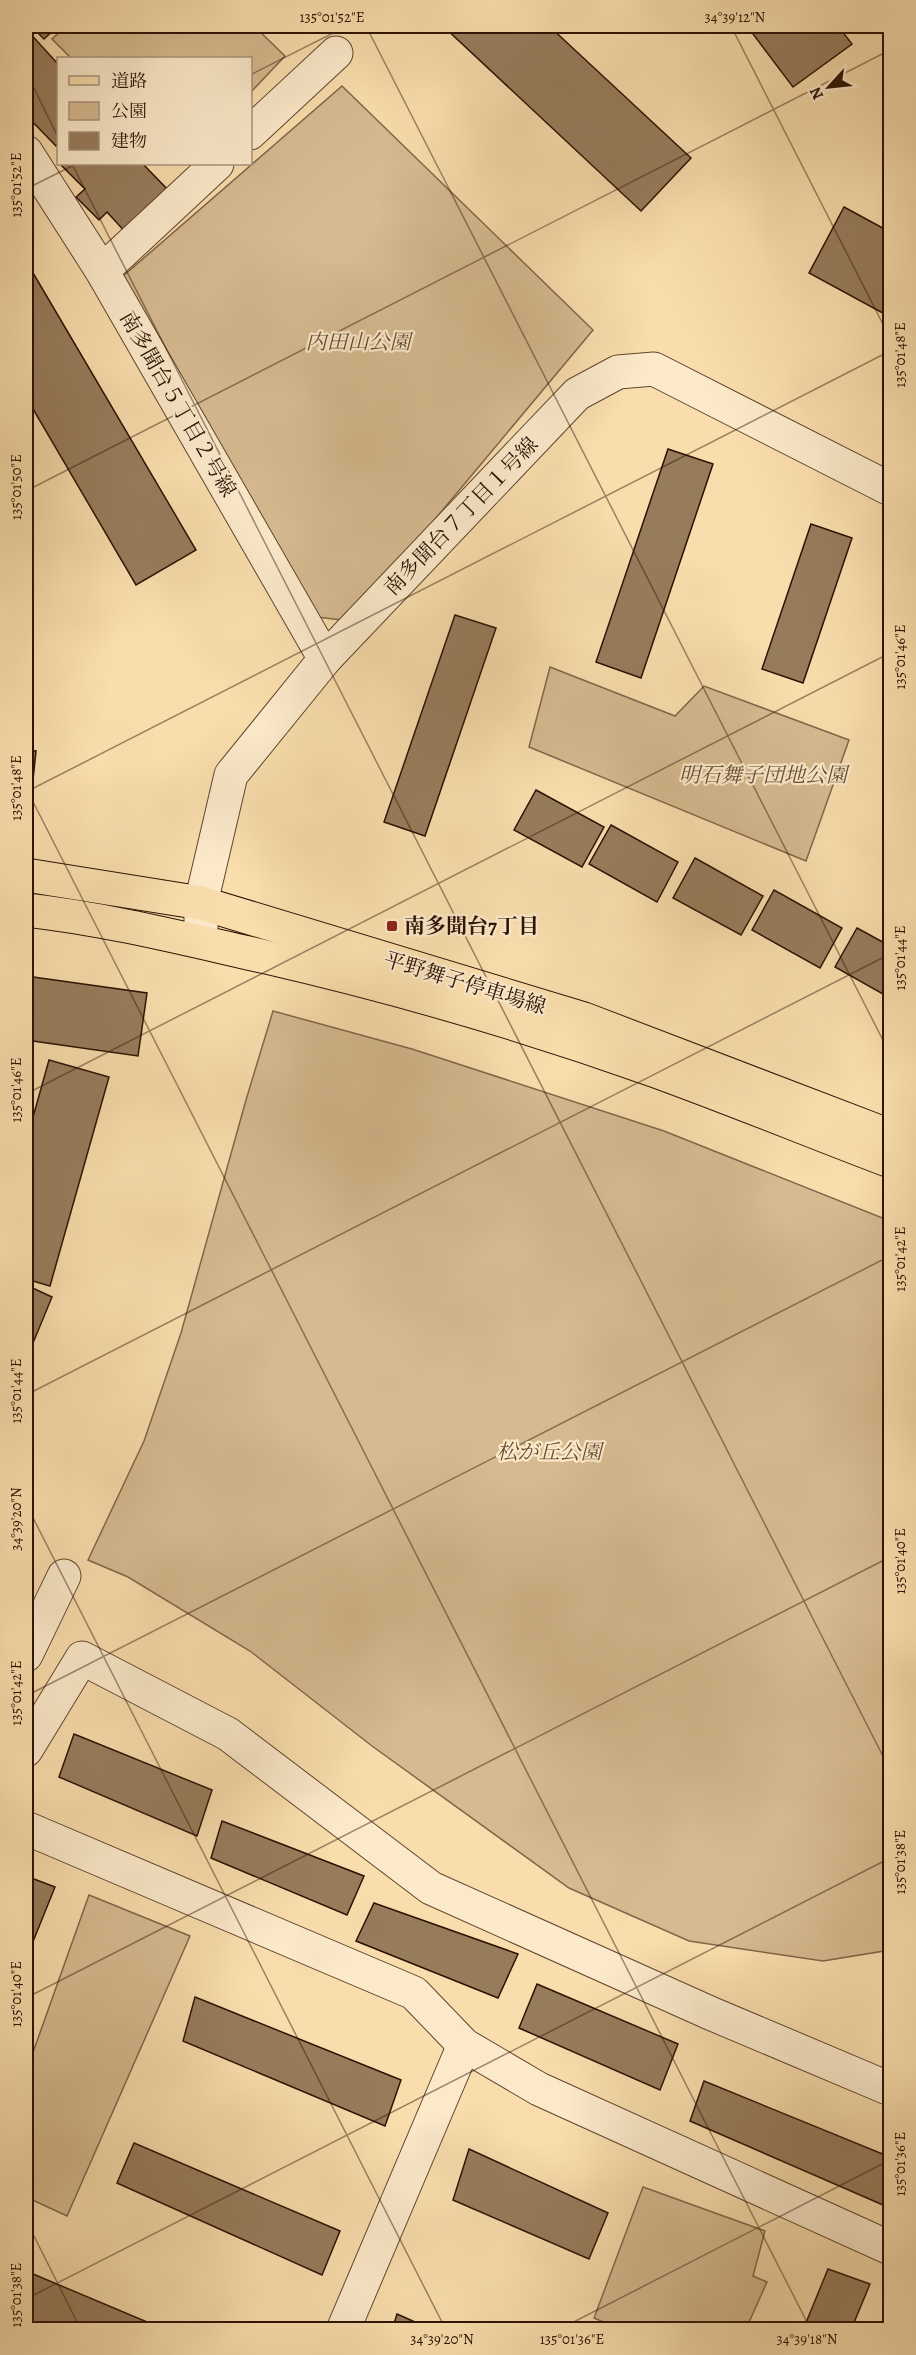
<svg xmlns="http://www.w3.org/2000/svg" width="916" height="2355" font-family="Alegreya,'Noto Serif JP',serif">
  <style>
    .green { fill: #d6ba90; stroke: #81664a; stroke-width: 1.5 }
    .building { fill: #977c5c; stroke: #2c1204; stroke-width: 1.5 }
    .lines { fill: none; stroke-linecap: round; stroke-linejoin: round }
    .minor-casing { stroke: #5f452e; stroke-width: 35 }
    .major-casing { stroke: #2c1204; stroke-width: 35 }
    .minor { stroke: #fbe9ca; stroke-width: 33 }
    .major { stroke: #f9ddad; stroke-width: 33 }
    .ticks { fill: none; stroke: #2c1204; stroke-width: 1.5; stroke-opacity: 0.45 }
    .poi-dot { fill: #8f2418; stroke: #fbe9ca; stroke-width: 2 }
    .labels { text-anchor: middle; stroke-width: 4.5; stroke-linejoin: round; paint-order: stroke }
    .park-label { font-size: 21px; font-style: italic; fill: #684d35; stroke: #fbe9ca }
    .street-label { font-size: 21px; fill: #2c1204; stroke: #fbe9ca }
    .poi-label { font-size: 21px; font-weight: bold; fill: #2c1204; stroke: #fbe9ca; text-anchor: start }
    .neatline { fill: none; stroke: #2c1204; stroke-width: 2 }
    .ticks-label { font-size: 15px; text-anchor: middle; fill: #2c1204 }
  </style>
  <rect width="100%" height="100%" fill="#f9ddad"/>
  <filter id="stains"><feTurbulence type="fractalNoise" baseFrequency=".00333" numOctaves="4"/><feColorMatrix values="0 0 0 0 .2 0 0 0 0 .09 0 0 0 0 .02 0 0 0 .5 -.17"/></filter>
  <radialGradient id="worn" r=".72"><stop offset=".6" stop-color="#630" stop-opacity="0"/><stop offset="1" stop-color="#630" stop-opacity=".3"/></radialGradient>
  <g class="green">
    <path d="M 66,26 L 254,26 L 285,56 L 251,92 L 250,58 L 71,58 L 52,39 Z"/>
    <path d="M 342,86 L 593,330 L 350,621 L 317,617 L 122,277 Z"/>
    <path d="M 550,667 L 675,716 L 704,686 L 849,740 L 806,861 L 529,747 Z"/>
    <path d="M 273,1011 L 412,1049 L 664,1131 L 890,1221 L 890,1950 L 823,1961 L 689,1941 L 569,1888 L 372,1746 L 250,1651 L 128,1577 L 88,1560 L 144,1441 L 181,1333 L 246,1100 Z"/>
    <path d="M 89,1895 L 190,1936 L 67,2216 L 26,2197 L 26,2072 Z"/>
    <path d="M 643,2187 L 765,2231 L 753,2276 L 767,2282 L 746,2329 L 620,2329 L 594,2318 Z"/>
  </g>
  <g class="building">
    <path d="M 31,26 L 58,26 L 44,39 Z"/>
    <path d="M 443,26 L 549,26 L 691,158 L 641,211 Z"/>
    <path d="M 747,26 L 838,26 L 852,44 L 793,87 Z"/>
    <path d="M 26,29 L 58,64 L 58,143 L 56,146 L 26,115 Z"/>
    <path d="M 60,164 L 143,164 L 171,193 L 128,235 L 107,212 L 99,220 L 76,197 L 85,189 Z"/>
    <path d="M 844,207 L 890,232 L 890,317 L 809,273 Z"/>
    <path d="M 26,261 L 196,550 L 136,585 L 26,397 Z"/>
    <path d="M 668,449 L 713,464 L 641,678 L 596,662 Z"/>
    <path d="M 811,524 L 852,538 L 803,683 L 762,669 Z"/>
    <path d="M 455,615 L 496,628 L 425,836 L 384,822 Z"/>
    <path d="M 26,750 L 36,751 L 29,818 L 26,818 Z"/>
    <path d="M 890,778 L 890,799 L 884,797 Z"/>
    <path d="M 536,790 L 604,827 L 582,867 L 514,830 Z"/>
    <path d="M 611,825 L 678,862 L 657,902 L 589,864 Z"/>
    <path d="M 695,858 L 763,896 L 741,935 L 673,898 Z"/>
    <path d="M 774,890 L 842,928 L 820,968 L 752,930 Z"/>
    <path d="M 857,928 L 890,946 L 890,998 L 835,967 Z"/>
    <path d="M 26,976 L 147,993 L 138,1056 L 26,1040 Z"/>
    <path d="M 49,1060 L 109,1077 L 50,1286 L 26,1279 L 26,1142 Z"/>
    <path d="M 26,1285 L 52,1297 L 26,1360 Z"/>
    <path d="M 74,1734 L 212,1790 L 197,1836 L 59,1777 Z"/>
    <path d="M 222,1821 L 364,1876 L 347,1915 L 211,1858 Z"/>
    <path d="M 26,1876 L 55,1887 L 26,1959 Z"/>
    <path d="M 374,1903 L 518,1954 L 498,1998 L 356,1941 Z"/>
    <path d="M 537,1984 L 678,2044 L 660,2090 L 519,2028 Z"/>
    <path d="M 195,1997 L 401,2080 L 385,2126 L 183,2041 Z"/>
    <path d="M 704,2081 L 890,2157 L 890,2208 L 690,2121 Z"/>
    <path d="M 134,2143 L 340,2231 L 322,2275 L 117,2183 Z"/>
    <path d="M 469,2149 L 608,2213 L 589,2259 L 453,2200 Z"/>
    <path d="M 828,2269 L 870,2284 L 851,2330 L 803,2330 Z"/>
    <path d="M 26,2271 L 166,2330 L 42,2330 L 26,2322 Z"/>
    <path d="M 397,2314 L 433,2330 L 392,2330 Z"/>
  </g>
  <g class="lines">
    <defs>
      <g id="minor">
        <path d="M 250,133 L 336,53"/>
        <path d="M 26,152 L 102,271 L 325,659"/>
        <path d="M 102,271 L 217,164"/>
        <path d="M 201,941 L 201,903 L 231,775 L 325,659 L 577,394 L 618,372 L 654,369 L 890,489"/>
        <path d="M 26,1655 L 64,1576"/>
        <path d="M 26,1750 L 82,1658 L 228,1734 L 431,1888 L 710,2013 L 890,2089"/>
        <path d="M 26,1828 L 414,1993 L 464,2045 L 539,2089 L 890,2248"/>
        <path d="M 343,2330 L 464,2045"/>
      </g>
      <g id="major">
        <path d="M 26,875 L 201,903 L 584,1019 L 890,1136"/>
        <path d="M 26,910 C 107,919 186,939 266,957 C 396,987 527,1025 653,1070 C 733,1099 811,1131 890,1161"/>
      </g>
    </defs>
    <use href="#minor" class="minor-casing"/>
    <use href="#major" class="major-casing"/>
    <use href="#minor" class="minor"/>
    <use href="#major" class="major"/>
  </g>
  <path class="ticks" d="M 366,26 L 890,1054M 731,26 L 890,338M 26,72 L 58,137M 250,75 L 347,26M 72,164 L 890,1770M 26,189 L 76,164M 26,491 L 890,50M 26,788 L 811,2330M 26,792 L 890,351M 26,1094 L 890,653M 26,1395 L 890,954M 26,1504 L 446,2330M 26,1696 L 890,1256M 26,1998 L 890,1557M 26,2220 L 81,2330M 26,2299 L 890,1858M 558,2330 L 890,2160"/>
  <rect class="poi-dot" x="386" y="920" width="12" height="12" rx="3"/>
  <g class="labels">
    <g class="park-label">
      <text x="358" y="349">内田山公園</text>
      <text x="763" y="782">明石舞子団地公園</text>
      <text x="549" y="1459">松が丘公園</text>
    </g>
    <g class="street-label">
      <text transform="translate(178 404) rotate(60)" y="7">南多聞台５丁目２号線</text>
      <text transform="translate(461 516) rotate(-46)" y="7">南多聞台７丁目１号線</text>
      <text transform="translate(465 983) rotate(17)" y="7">平野舞子停車場線</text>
    </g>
    <g class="poi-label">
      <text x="404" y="933">南多聞台7丁目</text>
    </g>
  </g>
  <rect width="916" height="2355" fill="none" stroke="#f9ddad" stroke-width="66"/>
  <rect x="57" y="57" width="195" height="108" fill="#fbe9ca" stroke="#a8937b" stroke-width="1.5"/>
  <rect x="69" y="76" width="30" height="9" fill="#f9ddad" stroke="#a8937b" stroke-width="1.5"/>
  <text x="111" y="87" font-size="18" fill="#2c1204">道路</text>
  <rect x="69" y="102" width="30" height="18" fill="#d6ba90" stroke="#a8937b" stroke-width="1.5"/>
  <text x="111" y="117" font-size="18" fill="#2c1204">公園</text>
  <rect x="69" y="132" width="30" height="18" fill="#977c5c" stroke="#a8937b" stroke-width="1.5"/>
  <text x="111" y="147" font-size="18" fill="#2c1204">建物</text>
  <g transform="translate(829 87) rotate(243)" stroke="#fbe9ca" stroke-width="4.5" paint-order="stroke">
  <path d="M0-4.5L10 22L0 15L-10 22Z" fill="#2c1204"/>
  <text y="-9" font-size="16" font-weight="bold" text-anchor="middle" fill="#2c1204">N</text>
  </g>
  <rect x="33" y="33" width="850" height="2289" class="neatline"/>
  <g class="ticks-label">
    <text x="332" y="22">135°01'52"E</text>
    <text x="735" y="22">34°39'12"N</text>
    <text transform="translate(16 185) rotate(-90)" y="5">135°01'52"E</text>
    <text transform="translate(900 355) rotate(-90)" y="5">135°01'48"E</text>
    <text transform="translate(16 487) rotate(-90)" y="5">135°01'50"E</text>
    <text transform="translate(900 657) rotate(-90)" y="5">135°01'46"E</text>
    <text transform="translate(16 788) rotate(-90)" y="5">135°01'48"E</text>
    <text transform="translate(900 958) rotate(-90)" y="5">135°01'44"E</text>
    <text transform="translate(16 1090) rotate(-90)" y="5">135°01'46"E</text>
    <text transform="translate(900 1259) rotate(-90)" y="5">135°01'42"E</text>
    <text transform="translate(16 1391) rotate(-90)" y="5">135°01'44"E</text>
    <text transform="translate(16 1519) rotate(-90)" y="5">34°39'20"N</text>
    <text transform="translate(900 1561) rotate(-90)" y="5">135°01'40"E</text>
    <text transform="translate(16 1693) rotate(-90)" y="5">135°01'42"E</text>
    <text transform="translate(900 1862) rotate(-90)" y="5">135°01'38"E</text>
    <text transform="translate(16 1994) rotate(-90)" y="5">135°01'40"E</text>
    <text transform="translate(900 2164) rotate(-90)" y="5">135°01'36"E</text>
    <text transform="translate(16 2295) rotate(-90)" y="5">135°01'38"E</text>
    <text x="442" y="2344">34°39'20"N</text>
    <text x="572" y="2344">135°01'36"E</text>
    <text x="807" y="2344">34°39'18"N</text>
  </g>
  <rect width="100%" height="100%" filter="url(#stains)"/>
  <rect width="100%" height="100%" fill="url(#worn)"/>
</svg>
